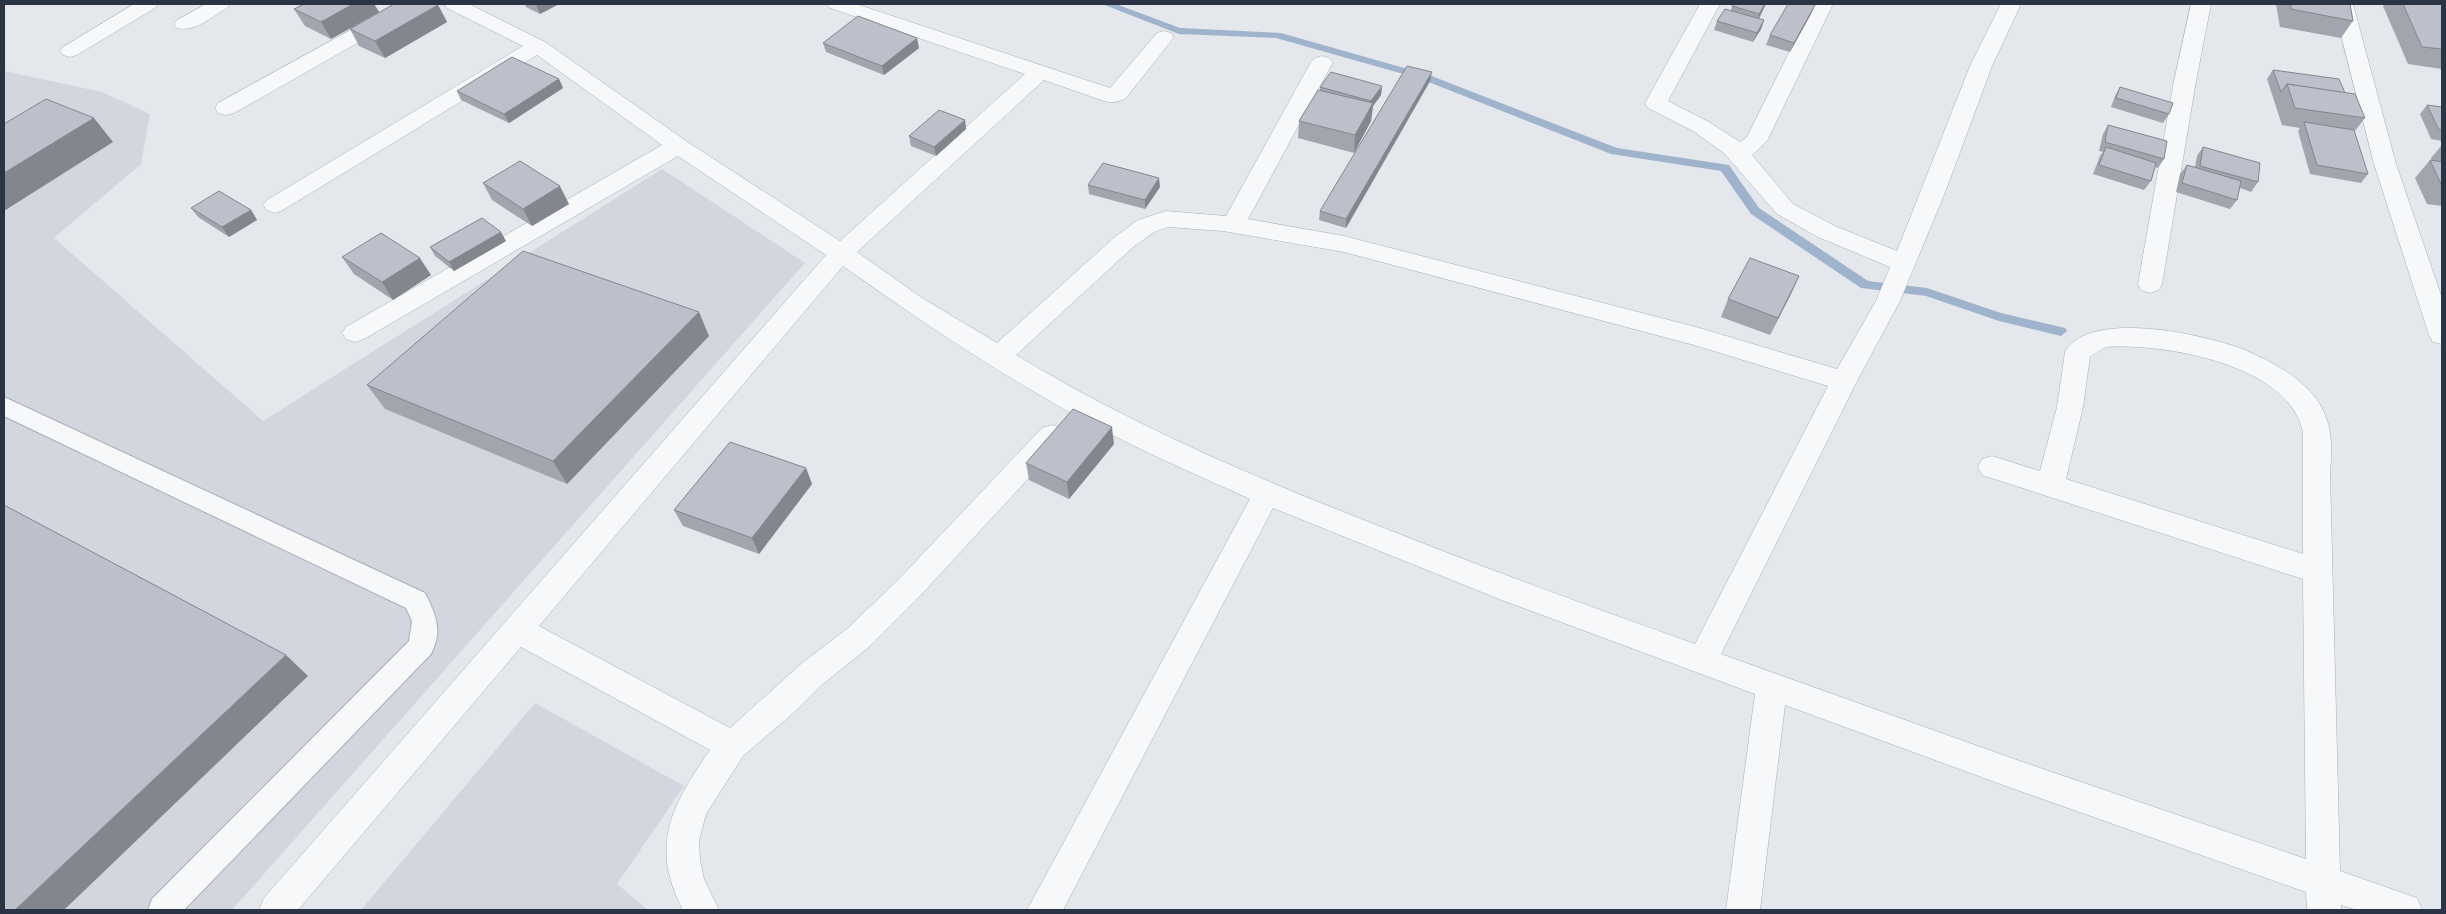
<svg xmlns="http://www.w3.org/2000/svg" width="2446" height="914" font-family="Ubuntu,sans-serif">
  <style>
    .built { fill: #d2d6de }
    .lines { fill: none; stroke-linecap: round; stroke-linejoin: round }
    .stream { fill: #9fb4cc; fill-rule: evenodd }
    .service-casing { stroke: #a9aeb7; stroke-width: 2 }
    .minor-casing { stroke: #a9aeb7; stroke-width: 1 }
    .service { fill: #f7f8fa; fill-rule: evenodd }
    .minor { fill: #f7f8fa; fill-rule: evenodd }
    .wall { fill: #a1a5ae }
    .shaded-wall { fill: #83868d }
    .building { fill: #bbc0ca; stroke: #83868d }
  </style>
  <rect width="100%" height="100%" fill="#e4e7ec"/>
  <g class="built">
    <path d="M 4,71 L 102,92 L 150,114 L 141,164 L 54,238 L 263,421 L 662,169 L 805,263 L 232,910 L 4,910 Z"/>
    <path d="M 535,703 L 684,786 L 617,884 L 648,910 L 361,910 Z"/>
  </g>
  <g class="lines">
    <path class="stream" d="M 1102,4 L 1116,4 L 1180,28 L 1281,33 L 1429,75 L 1617,148 L 1729,165 L 1759,208 L 1868,281 L 1927,288 L 2001,313 L 2065,328 L 2067,331 L 2061,336 L 1999,321 L 1926,296 L 1861,288 L 1751,214 L 1721,171 L 1611,154 L 1421,79 L 1276,38 L 1179,34 Z"/>
    <defs>
      <path id="service" d="M 4,397 L 425,593 C 436,615 443,630 431,654 L 184,910 L 148,910 L 152,899 L 409,641 L 412,621 L 406,608 L 4,416 Z"/>
      <g id="minor">
        <path d="M 134,4 L 158,4 L 155,8 L 77,55 L 70,57 L 63,55 L 60,51 L 63,47 Z"/>
        <path d="M 206,4 L 230,4 L 227,8 C 213,16 194,33 177,28 L 174,24 L 177,20 Z"/>
        <path d="M 398,4 L 422,4 L 419,8 L 234,113 L 226,115 L 218,113 L 215,108 L 218,103 Z"/>
        <path d="M 444,4 L 469,4 L 545,42 L 686,141 L 840,241 L 1025,74 L 830,8 L 827,4 L 856,4 L 1110,88 L 1157,33 L 1164,31 L 1171,33 L 1174,37 L 1171,41 L 1125,99 C 1117,102 1112,103 1104,101 L 1044,80 L 857,252 L 922,298 L 997,343 L 1116,236 L 1138,220 L 1166,211 L 1226,216 L 1311,62 L 1315,58 L 1322,56 L 1329,58 L 1333,62 L 1248,219 L 1344,236 L 1696,327 L 1837,369 L 1876,301 L 1890,267 L 1818,237 L 1777,214 L 1724,153 L 1693,131 L 1648,108 L 1645,103 L 1700,4 L 1720,4 L 1668,101 L 1709,122 L 1740,142 L 1747,137 L 1813,4 L 1833,4 L 1767,141 L 1752,155 L 1793,204 L 1835,226 L 1897,251 L 1970,66 L 2001,4 L 2021,4 L 1992,66 L 1946,190 L 1900,301 L 1857,381 L 1721,654 L 2014,759 L 2306,859 L 2303,579 L 1982,475 L 1978,467 L 1982,459 L 1992,456 L 2040,471 L 2057,407 L 2065,352 C 2090,308 2207,335 2245,350 C 2272,362 2303,378 2319,403 C 2333,425 2332,448 2330,473 L 2340,871 L 2417,898 L 2422,910 L 2357,910 L 2341,905 L 2341,910 L 2307,910 L 2306,892 L 2014,789 L 1785,705 L 1760,910 L 1726,910 L 1755,694 L 1499,599 L 1273,508 L 1063,910 L 1027,910 L 1250,499 C 1202,477 1153,456 1106,432 C 1015,384 927,326 843,266 L 539,626 L 730,728 L 801,664 L 848,628 L 899,579 L 1042,428 L 1052,425 L 1062,428 L 1066,435 L 1062,442 L 919,597 L 870,646 L 823,684 L 799,708 L 743,756 L 706,814 L 699,841 L 700,860 L 704,879 L 719,910 L 683,910 C 649,845 672,805 710,750 L 521,647 L 298,910 L 259,910 L 264,898 L 826,255 L 678,156 L 364,339 L 355,342 L 346,339 L 342,333 L 346,327 L 662,145 L 537,55 L 283,210 L 275,213 L 267,210 L 263,205 L 267,200 L 523,46 L 447,8 ZM 1168,227 L 1223,231 L 1344,252 L 1694,345 L 1828,386 L 1695,644 C 1591,607 1487,569 1384,528 C 1256,478 1135,427 1016,355 L 1132,248 L 1154,232 ZM 2106,347 C 2163,343 2290,364 2303,433 L 2303,554 L 2066,479 L 2083,407 L 2090,356 Z"/>
        <path d="M 2191,4 L 2211,4 L 2196,81 L 2162,284 L 2159,290 L 2150,293 L 2141,290 L 2138,284 L 2174,81 Z"/>
        <path d="M 2333,4 L 2353,4 L 2396,164 L 2442,298 L 2442,344 L 2433,342 L 2429,335 L 2374,164 Z"/>
      </g>
    </defs>
    <use href="#service" class="service-casing"/>
    <use href="#minor" class="minor-casing"/>
    <use href="#service" class="service"/>
    <use href="#minor" class="minor"/>
  </g>
  <g class="wall">
    <path d="M 304,4 L 374,4 L 379,12 L 331,39 L 305,26 L 294,9 Z"/>
    <path d="M 525,4 L 559,4 L 540,14 L 526,7 Z"/>
    <path d="M 1766,4 L 1759,19 L 1764,20 L 1761,29 L 1753,42 L 1714,30 L 1717,21 L 1731,11 L 1732,6 Z"/>
    <path d="M 2276,4 L 2350,4 L 2353,21 L 2341,38 L 2280,27 Z"/>
    <path d="M 2386,4 L 2442,4 L 2442,69 L 2408,64 L 2383,6 Z"/>
    <path d="M 438,5 L 447,22 L 385,58 L 359,46 L 350,29 Z"/>
    <path d="M 1811,14 L 1790,52 L 1766,45 L 1770,35 Z"/>
    <path d="M 823,43 L 919,48 L 884,75 L 826,52 Z"/>
    <path d="M 2273,70 L 2345,93 L 2365,118 L 2354,132 L 2368,174 L 2361,183 L 2310,174 L 2298,131 L 2300,128 L 2282,125 L 2267,79 Z"/>
    <path d="M 559,79 L 563,88 L 509,123 L 461,100 L 457,91 Z"/>
    <path d="M 1430,81 L 1346,228 L 1319,220 L 1320,211 Z"/>
    <path d="M 1382,86 L 1381,95 L 1373,106 L 1371,121 L 1354,153 L 1298,138 L 1299,121 L 1320,90 L 1320,87 Z"/>
    <path d="M 2120,87 L 2169,114 L 2163,123 L 2111,107 L 2115,96 Z"/>
    <path d="M 2427,105 L 2442,107 L 2442,141 L 2431,139 L 2420,114 Z"/>
    <path d="M 965,120 L 966,129 L 936,156 L 911,146 L 909,136 Z"/>
    <path d="M 2108,125 L 2164,159 L 2158,168 L 2155,167 L 2151,181 L 2144,190 L 2093,174 L 2100,156 L 2103,152 L 2099,151 L 2103,134 Z"/>
    <path d="M 2442,145 L 2442,206 L 2427,204 L 2415,178 L 2430,160 L 2432,161 L 2431,158 Z"/>
    <path d="M 2203,147 L 2258,182 L 2251,192 L 2240,188 L 2237,200 L 2230,209 L 2176,192 L 2180,174 L 2187,165 L 2195,167 L 2197,156 Z"/>
    <path d="M 483,183 L 569,204 L 532,226 L 492,200 Z"/>
    <path d="M 1088,185 L 1160,187 L 1145,209 L 1089,194 Z"/>
    <path d="M 191,208 L 251,210 L 257,220 L 229,237 L 198,217 Z"/>
    <path d="M 506,241 L 454,271 L 435,256 L 430,247 Z"/>
    <path d="M 342,257 L 431,275 L 393,300 L 354,274 Z"/>
    <path d="M 1799,276 L 1770,335 L 1721,317 L 1728,299 Z"/>
    <path d="M 709,336 L 567,484 L 385,409 L 367,385 Z"/>
    <path d="M 1114,444 L 1069,499 L 1029,480 L 1026,463 Z"/>
    <path d="M 806,468 L 812,484 L 759,554 L 683,526 L 674,510 Z"/>
  </g>
  <g class="shaded-wall">
    <path d="M 353,4 L 374,4 L 379,12 L 331,39 L 321,22 Z"/>
    <path d="M 539,4 L 559,4 L 540,14 L 536,5 Z"/>
    <path d="M 1765,4 L 1766,4 L 1756,23 L 1759,14 Z"/>
    <path d="M 438,5 L 447,22 L 385,58 L 375,41 Z"/>
    <path d="M 1815,5 L 1811,14 L 1790,52 L 1794,43 Z"/>
    <path d="M 1764,20 L 1761,29 L 1753,42 L 1757,33 Z"/>
    <path d="M 917,38 L 919,48 L 884,75 L 882,66 Z"/>
    <path d="M 1432,72 L 1430,81 L 1346,228 L 1346,219 Z"/>
    <path d="M 559,79 L 563,88 L 509,123 L 504,114 Z"/>
    <path d="M 1382,86 L 1381,95 L 1373,106 L 1371,121 L 1354,153 L 1355,135 L 1370,109 L 1371,101 Z"/>
    <path d="M 94,118 L 113,142 L 4,211 L 4,173 Z"/>
    <path d="M 965,120 L 966,129 L 936,156 L 934,147 Z"/>
    <path d="M 1159,178 L 1160,187 L 1145,209 L 1145,200 Z"/>
    <path d="M 560,186 L 569,204 L 532,226 L 523,209 Z"/>
    <path d="M 251,210 L 257,220 L 229,237 L 222,227 Z"/>
    <path d="M 501,232 L 506,241 L 454,271 L 449,262 Z"/>
    <path d="M 420,258 L 431,275 L 393,300 L 382,282 Z"/>
    <path d="M 1799,276 L 1791,294 L 1770,335 L 1778,318 Z"/>
    <path d="M 699,312 L 709,336 L 567,484 L 553,461 Z"/>
    <path d="M 1112,427 L 1114,444 L 1069,499 L 1067,482 Z"/>
    <path d="M 806,468 L 812,484 L 759,554 L 752,538 Z"/>
    <path d="M 286,655 L 308,676 L 64,910 L 15,910 Z"/>
  </g>
  <g class="building">
    <path d="M 304,4 L 353,4 L 321,22 L 294,9 Z"/>
    <path d="M 394,4 L 436,4 L 438,5 L 375,41 L 350,29 Z"/>
    <path d="M 1733,4 L 1765,4 L 1759,14 L 1732,6 Z"/>
    <path d="M 1788,4 L 1811,4 L 1815,5 L 1794,43 L 1770,35 Z"/>
    <path d="M 2291,4 L 2350,4 L 2353,21 L 2291,9 Z"/>
    <path d="M 2403,4 L 2442,4 L 2442,49 L 2422,47 Z"/>
    <path d="M 1725,9 L 1764,20 L 1757,33 L 1717,21 Z"/>
    <path d="M 858,16 L 917,38 L 882,66 L 823,43 Z"/>
    <path d="M 512,57 L 559,79 L 504,114 L 457,91 Z"/>
    <path d="M 1407,66 L 1432,72 L 1346,219 L 1320,211 Z"/>
    <path d="M 2273,70 L 2339,79 L 2345,93 L 2287,84 L 2281,92 Z"/>
    <path d="M 1331,72 L 1382,86 L 1371,101 L 1320,87 Z"/>
    <path d="M 2287,84 L 2355,94 L 2365,118 L 2295,108 Z"/>
    <path d="M 2120,87 L 2173,103 L 2169,114 L 2116,98 Z"/>
    <path d="M 1318,90 L 1373,103 L 1355,135 L 1299,121 Z"/>
    <path d="M 46,99 L 94,118 L 4,173 L 4,124 Z"/>
    <path d="M 2427,105 L 2442,107 L 2442,130 L 2439,130 Z"/>
    <path d="M 939,110 L 965,120 L 934,147 L 909,136 Z"/>
    <path d="M 2304,122 L 2354,130 L 2368,174 L 2317,165 Z"/>
    <path d="M 2108,125 L 2167,141 L 2164,159 L 2105,142 Z"/>
    <path d="M 2106,147 L 2156,163 L 2151,181 L 2099,165 Z"/>
    <path d="M 2203,147 L 2260,163 L 2258,182 L 2200,166 Z"/>
    <path d="M 2430,160 L 2442,162 L 2442,186 Z"/>
    <path d="M 520,161 L 560,186 L 523,209 L 483,183 Z"/>
    <path d="M 1103,163 L 1159,178 L 1145,200 L 1088,185 Z"/>
    <path d="M 2187,165 L 2241,181 L 2237,200 L 2182,183 Z"/>
    <path d="M 219,191 L 251,210 L 222,227 L 191,208 Z"/>
    <path d="M 482,218 L 501,232 L 449,262 L 430,247 Z"/>
    <path d="M 381,233 L 420,258 L 382,282 L 342,257 Z"/>
    <path d="M 523,251 L 699,312 L 553,461 L 367,385 Z"/>
    <path d="M 1750,258 L 1799,276 L 1778,318 L 1728,299 Z"/>
    <path d="M 1073,409 L 1112,427 L 1067,482 L 1026,463 Z"/>
    <path d="M 730,442 L 806,468 L 752,538 L 674,510 Z"/>
    <path d="M 4,505 L 286,655 L 15,910 L 4,910 Z"/>
  </g>
  <rect width="2446" height="914" fill="none" stroke="#2b3445" stroke-width="10"/>
</svg>
